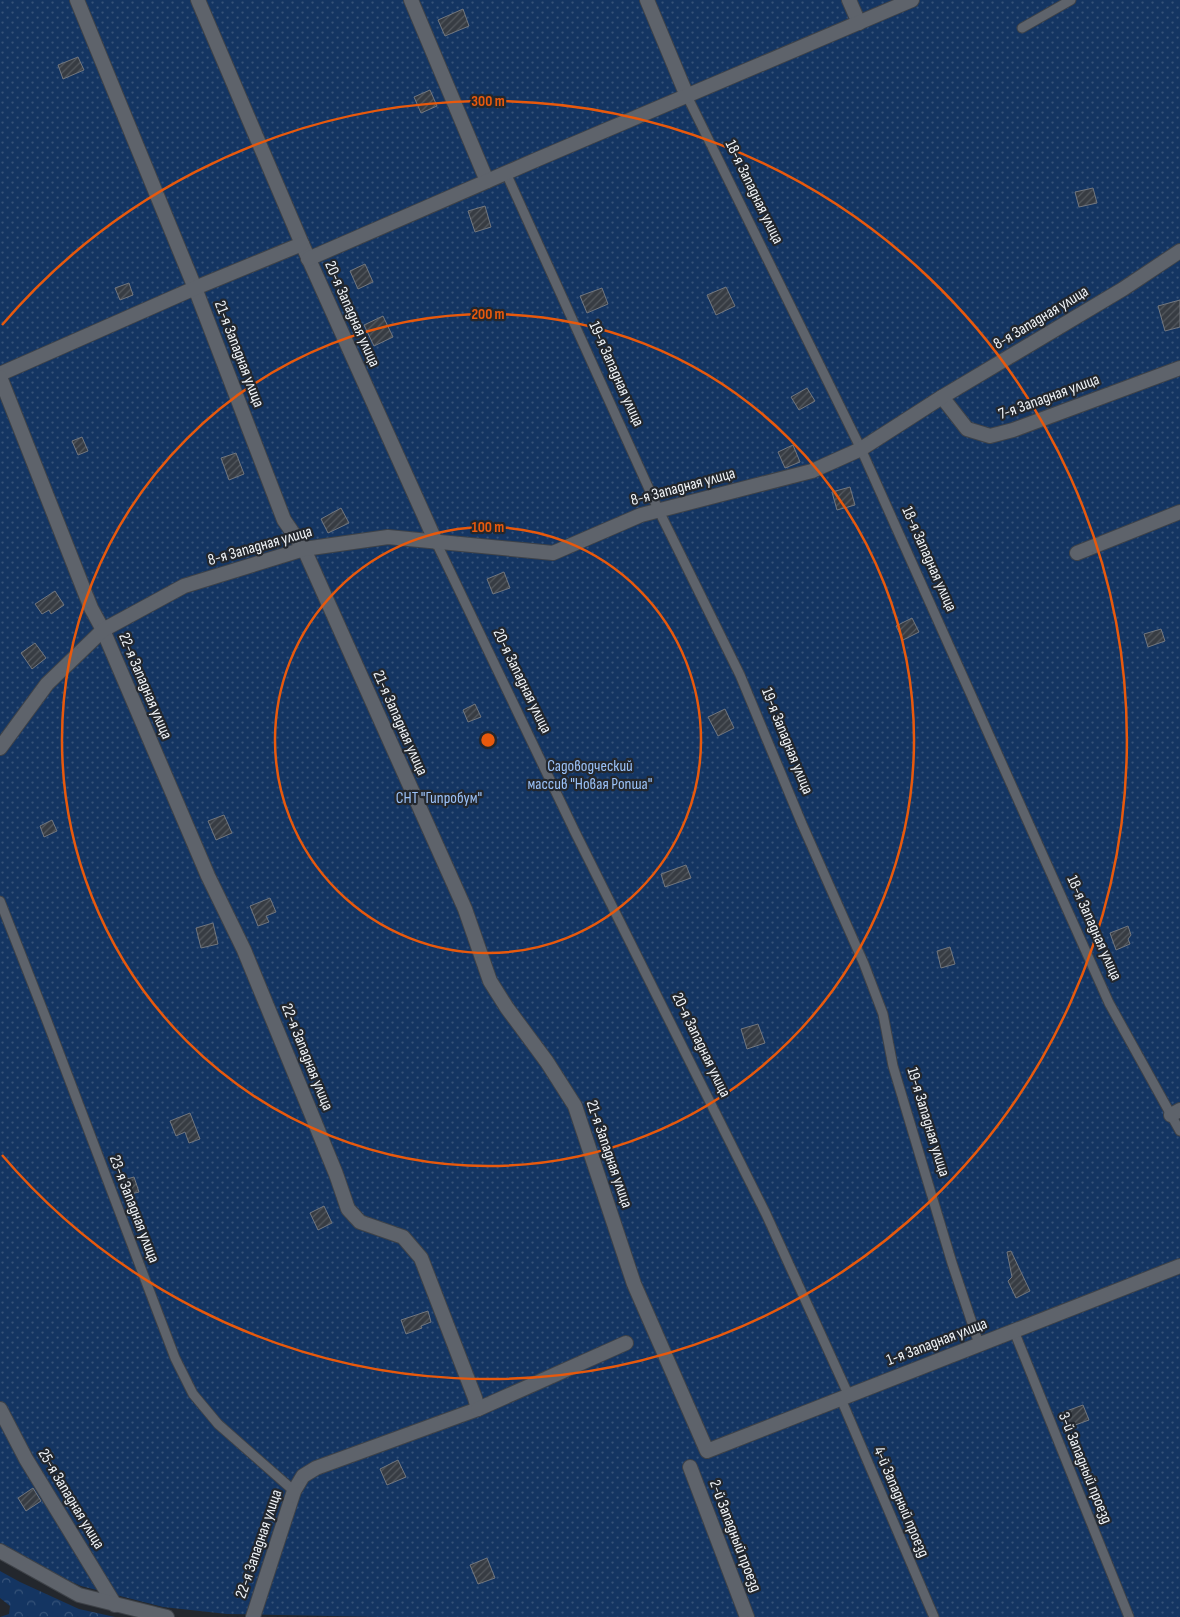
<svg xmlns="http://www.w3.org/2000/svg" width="1180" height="1617" font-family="'Sofia Sans Condensed',sans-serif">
  <defs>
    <pattern id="forest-crowns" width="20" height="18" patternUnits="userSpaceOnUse" patternTransform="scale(1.25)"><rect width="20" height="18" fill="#143562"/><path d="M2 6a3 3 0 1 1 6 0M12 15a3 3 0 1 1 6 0" fill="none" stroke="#365379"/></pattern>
    <pattern id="garden-dots" width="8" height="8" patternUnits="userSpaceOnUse" patternTransform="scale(1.25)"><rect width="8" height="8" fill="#143562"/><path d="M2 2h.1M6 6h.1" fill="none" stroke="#365379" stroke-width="1.8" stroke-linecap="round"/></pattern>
    <pattern id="building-hatch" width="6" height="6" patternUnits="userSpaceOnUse" patternTransform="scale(1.25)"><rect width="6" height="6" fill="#373c43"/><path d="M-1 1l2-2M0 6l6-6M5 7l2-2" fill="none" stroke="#54595f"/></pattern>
  </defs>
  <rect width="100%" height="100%" fill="#23272d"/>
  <path fill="url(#forest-crowns)" d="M0,1571L20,1582L79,1609L115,1617H0L9,1614L10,1606L0,1598Z"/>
  <path fill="url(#garden-dots)" d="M0,0H1180V1617H380L227,1614L163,1607L81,1586L0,1550Z"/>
  <g fill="url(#building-hatch)" stroke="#72777f">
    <path d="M463,9L469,26L445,36L438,20Z"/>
    <path d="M78,57L84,70L63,79L58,65Z"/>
    <path d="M430,90L437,106L421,113L414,97Z"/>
    <path d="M1093,188L1097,203L1079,207L1075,192Z"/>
    <path d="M485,206L491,227L475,232L468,211Z"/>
    <path d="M365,264L373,282L358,289L350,271Z"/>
    <path d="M129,283L133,295L120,300L115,288Z"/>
    <path d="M726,287L735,306L716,315L707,295Z"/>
    <path d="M602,288L608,304L587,313L580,296Z"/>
    <path d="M1180,300V327L1165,331L1158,306Z"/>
    <path d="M383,316L393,337L374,346L364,325Z"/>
    <path d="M807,388L815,401L799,410L791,397Z"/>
    <path d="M82,437L88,451L78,455L72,441Z"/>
    <path d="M793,445L800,462L785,468L778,452Z"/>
    <path d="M236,453L244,474L229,480L221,458Z"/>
    <path d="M850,487L855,505L837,510L832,492Z"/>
    <path d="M341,508L349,523L328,533L321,519Z"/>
    <path d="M504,572L510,588L493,594L487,579Z"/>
    <path d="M55,591L64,605L51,614L49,610L42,614L35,604Z"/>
    <path d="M912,618L919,632L903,640L896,626Z"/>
    <path d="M1161,629L1165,641L1148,647L1144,634Z"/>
    <path d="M35,643L46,658L32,669L21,653Z"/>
    <path d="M475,704L481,717L468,722L463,710Z"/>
    <path d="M725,709L734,728L718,736L708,717Z"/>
    <path d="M224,815L232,833L216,840L208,821Z"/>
    <path d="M52,820L57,831L44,837L40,826Z"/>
    <path d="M686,865L691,878L665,887L661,874Z"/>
    <path d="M270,898L276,912L266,916L269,922L258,926L250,906Z"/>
    <path d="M213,923L218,944L201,948L196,928Z"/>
    <path d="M1128,926L1131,935L1128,939L1130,944L1116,950L1110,933Z"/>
    <path d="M950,947L955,964L941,968L937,951Z"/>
    <path d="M758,1024L765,1043L747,1049L741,1029Z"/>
    <path d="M190,1113L200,1139L189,1143L185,1132L176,1136L170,1121Z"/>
    <path d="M134,1177L139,1192L127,1195L123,1180Z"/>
    <path d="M324,1206L332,1223L318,1230L310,1213Z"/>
    <path d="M1011,1251L1030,1291L1016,1298L1008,1281L1012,1277L1007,1252Z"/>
    <path d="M428,1311L431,1322L421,1326L422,1328L406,1334L401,1320Z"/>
    <path d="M1083,1405L1089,1420L1067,1428L1061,1413Z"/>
    <path d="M398,1460L406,1477L387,1485L380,1469Z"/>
    <path d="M33,1488L41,1501L26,1511L18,1498Z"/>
    <path d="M487,1558L495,1578L478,1584L470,1565Z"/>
  </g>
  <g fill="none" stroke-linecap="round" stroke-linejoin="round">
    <g stroke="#3e4248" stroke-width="11">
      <g id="service">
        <path d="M1022,28L1071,0"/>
        <path d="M687,96L861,449L1109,1003L1180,1131"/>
        <path d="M506,173L659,511L740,675L802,824L864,964L883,1014L893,1066L952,1263L979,1344"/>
        <path d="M436,542L575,832L766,1214L849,1396"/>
        <path d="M0,901L47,1021L175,1358L193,1394L218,1424L294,1491"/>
        <path d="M1014,1331L1129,1617"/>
        <path d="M841,1399L934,1617"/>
      </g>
    </g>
    <g stroke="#3e4248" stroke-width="16">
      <g id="minor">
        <path d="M77,0L195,288L284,520L304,549L465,909L490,981L507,1008L547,1062L575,1106L634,1284L707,1451L1180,1266"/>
        <path d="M198,0L302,244L436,542"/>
        <path d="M411,0L487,181"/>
        <path d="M647,0L687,96"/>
        <path d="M849,0L859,23"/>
        <path d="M308,259L538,159L912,0"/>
        <path d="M0,374L195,288L302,244"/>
        <path d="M0,377L91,608L103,630L208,876L244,950L336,1174L348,1209L360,1222L403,1237L421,1258L475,1398L478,1409L316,1468L303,1476L294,1491L253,1617"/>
        <path d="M942,397L967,429L990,436L1013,430L1180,368"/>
        <path d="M1077,553L1180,512"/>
        <path d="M0,748L47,684L103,630L184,586L304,549L388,537L553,553L641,515L812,471L861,449L942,397L1123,289L1180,251"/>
        <path d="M1171,1115L1180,1110"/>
        <path d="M0,1409L26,1459L115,1605"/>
        <path d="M478,1409L626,1343"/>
        <path d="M690,1467L747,1617"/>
        <path d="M0,1551L79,1595L167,1617"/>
      </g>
    </g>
    <use href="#service" stroke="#5e636b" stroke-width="9"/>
    <use href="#minor" stroke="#5e636b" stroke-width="14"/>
  </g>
  <g fill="none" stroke="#e8590c" stroke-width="2.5">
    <circle cx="488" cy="740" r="213"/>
    <circle cx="488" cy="740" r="426"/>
    <path d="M2 325A639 639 0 1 1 2 1155"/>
  </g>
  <g text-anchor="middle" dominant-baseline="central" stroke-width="4.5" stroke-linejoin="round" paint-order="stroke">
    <g font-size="16" fill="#f0f4f8" stroke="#23272d">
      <text transform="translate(754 192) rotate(64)">18-я Западная улица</text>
      <text transform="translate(352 314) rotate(66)">20-я Западная улица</text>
      <text transform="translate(1041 318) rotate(-31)">8-я Западная улица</text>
      <text transform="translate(239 354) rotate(69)">21-я Западная улица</text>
      <text transform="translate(616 374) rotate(66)">19-я Западная улица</text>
      <text transform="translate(1049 397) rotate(-20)">7-я Западная улица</text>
      <text transform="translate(683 487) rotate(-15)">8-я Западная улица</text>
      <text transform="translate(260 546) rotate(-16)">8-я Западная улица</text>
      <text transform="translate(929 559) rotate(66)">18-я Западная улица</text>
      <text transform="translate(522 681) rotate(64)">20-я Западная улица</text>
      <text transform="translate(145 686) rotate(67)">22-я Западная улица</text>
      <text transform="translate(400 723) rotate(66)">21-я Западная улица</text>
      <text transform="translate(787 741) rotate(68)">19-я Западная улица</text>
      <text transform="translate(1094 928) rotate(66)">18-я Западная улица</text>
      <text transform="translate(701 1045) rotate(64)">20-я Западная улица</text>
      <text transform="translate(307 1057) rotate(68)">22-я Западная улица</text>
      <text transform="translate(928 1122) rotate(73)">19-я Западная улица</text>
      <text transform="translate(609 1154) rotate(71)">21-я Западная улица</text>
      <text transform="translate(134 1209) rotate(69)">23-я Западная улица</text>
      <text transform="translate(937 1342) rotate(-21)">1-я Западная улица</text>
      <text transform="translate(1085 1468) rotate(68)">3-й Западный проезд</text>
      <text transform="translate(71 1499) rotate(59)">25-я Западная улица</text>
      <text transform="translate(901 1502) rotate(67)">4-й Западный проезд</text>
      <text transform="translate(735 1536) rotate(69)">2-й Западный проезд</text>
      <text transform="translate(259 1544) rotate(-71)">22-я Западная улица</text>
    </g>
    <g font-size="16" fill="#9bc2f8" stroke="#23272d">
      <text x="590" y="766">Садоводческий<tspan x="590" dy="18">массив "Новая Ропша"</tspan></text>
      <text x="439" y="798">СНТ "Гипробум"</text>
    </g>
  </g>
  <circle cx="488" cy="740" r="8" fill="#e8590c" stroke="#23272d" stroke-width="2.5"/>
  <g font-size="15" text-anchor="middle" font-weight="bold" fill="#e8590c" stroke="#23272d" stroke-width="4.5" stroke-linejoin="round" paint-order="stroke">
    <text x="488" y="106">300 m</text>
    <text x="488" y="319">200 m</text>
    <text x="488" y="532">100 m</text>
  </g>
</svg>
